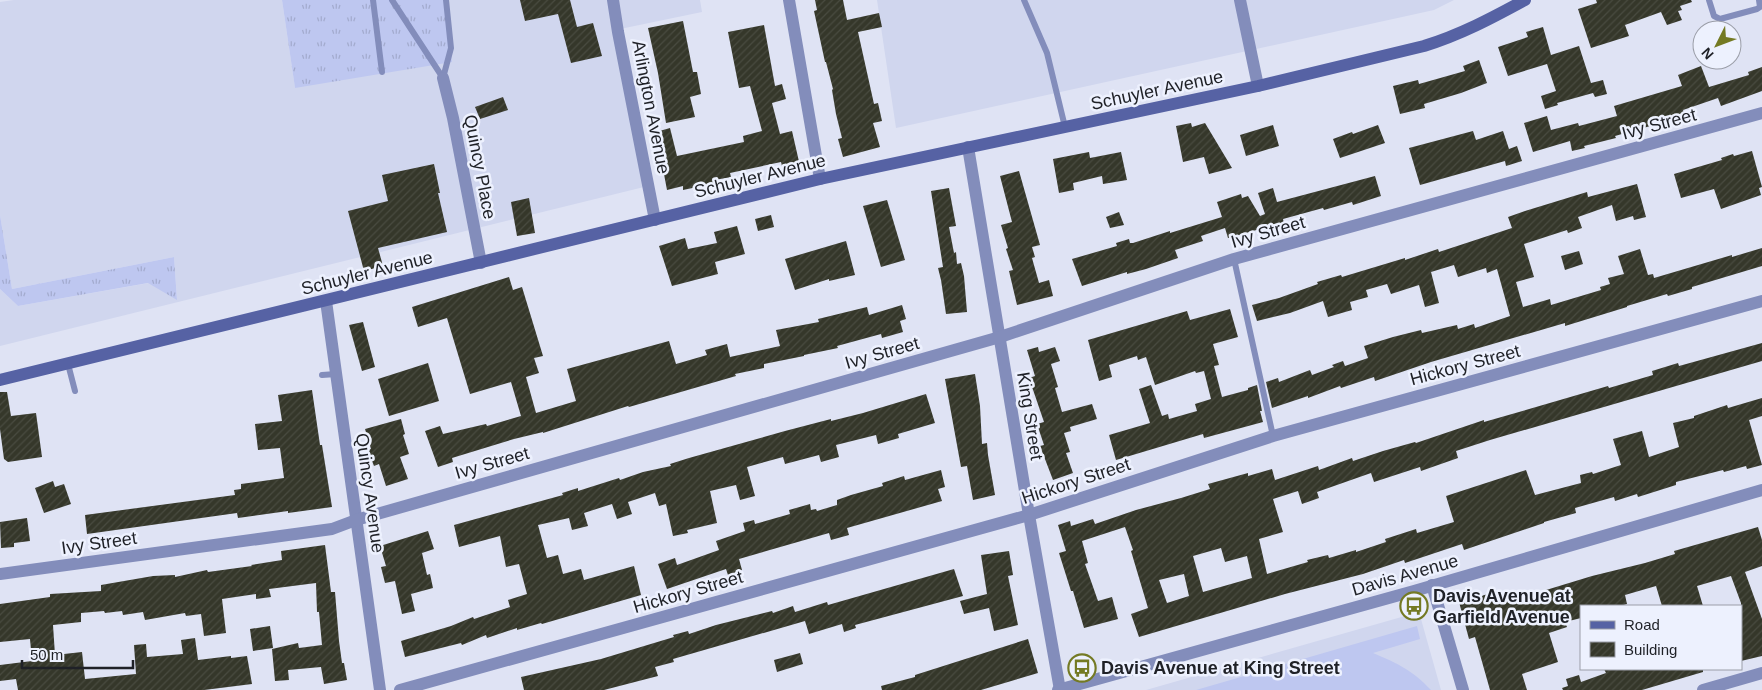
<svg xmlns="http://www.w3.org/2000/svg" width="1762" height="690" font-family="Arial,sans-serif">
  <defs>
    <pattern id="grass-tufts" width="24" height="20" patternUnits="userSpaceOnUse" patternTransform="scale(1.25)"><rect width="24" height="20" fill="#bec7f0"/><path d="M3 7l-1-3M5 7V3M7 7l1-3M15 17l-1-3M17 17v-4M19 17l1-3" fill="none" stroke="#a3abce"/></pattern>
    <pattern id="building-hatch" width="6" height="6" patternUnits="userSpaceOnUse" patternTransform="scale(1.25)"><rect width="6" height="6" fill="#35372a"/><path d="M-1 1l2-2M0 6l6-6M5 7l2-2" fill="none" stroke="#494b40"/></pattern>
  </defs>
  <rect width="100%" height="100%" fill="#dfe3f4"/>
  <g fill="#d0d6ee">
    <path d="M14,0H282L295,88L444,0H700L702,12L620,29L648,186L0,346V289L18,306L149,283L177,299L174,257L12,289L0,215V2Z"/>
    <path d="M877,0H1454L1434,10L896,128Z"/>
    <path d="M1419,612L1441,690H1146Z"/>
  </g>
  <g fill="url(#grass-tufts)">
    <path d="M282,0H444L452,62L295,88Z"/>
    <path d="M0,215L12,289L174,257L177,300L148,283L18,306L0,289Z"/>
  </g>
  <path fill="#bec7f0" d="M1417,626L1420,639L1373,653C1399,664 1412,670 1431,690H1196Z"/>
  <g fill="url(#building-hatch)" fill-rule="evenodd">
    <path d="M520,0H570L577,27L593,23L602,56L571,63L558,14L525,21Z"/>
    <path d="M815,0H843L847,20L879,13L882,27L858,32L874,104L878,103L882,121L873,123L880,147L843,157L838,139L842,138L836,114L832,90L833,89L826,62H825L814,11L817,10Z"/>
    <path d="M1596,0H1691L1692,2L1680,6L1682,10L1678,11L1682,20L1667,25L1661,12L1625,25L1629,36L1591,48L1578,9L1597,3Z"/>
    <path d="M683,21L693,72H697L701,94L690,97L695,117L666,123L658,73L648,28Z"/>
    <path d="M764,25L775,86L782,84L786,99L772,103L780,134L792,131L800,166L783,170L781,162L730,173L731,177L715,180L716,183L683,190V186L667,190L656,132L670,128L677,156L744,142L743,136L762,131L750,86L739,88L728,32Z"/>
    <path d="M1543,27L1551,55L1579,46L1591,83L1603,80L1607,94L1595,97L1593,93L1557,103L1558,105L1545,109L1541,96L1556,91L1547,64L1508,76L1498,47L1528,37L1526,32Z"/>
    <path d="M1479,60L1487,83L1461,93L1424,104L1425,108L1400,114L1393,86L1418,80L1419,84L1465,71L1463,66Z"/>
    <path d="M1701,66L1709,87L1749,75L1748,72L1762,67V91L1721,106L1718,98L1683,110L1684,113L1667,117L1668,121L1615,136L1616,138L1584,146L1585,148L1572,151L1570,141L1533,152L1524,123L1547,116L1551,130L1578,123L1579,126L1617,116L1614,106L1682,86L1678,75Z"/>
    <path d="M503,97L508,110L480,119L475,107Z"/>
    <path d="M1191,123L1192,127L1205,123L1232,168L1209,174L1204,157L1183,162L1176,126Z"/>
    <path d="M1273,125L1279,146L1246,156L1240,135Z"/>
    <path d="M1378,125L1385,143L1340,158L1333,139L1352,132L1353,134Z"/>
    <path d="M1473,131L1476,140L1503,131L1509,149L1517,146L1522,161L1506,166L1505,161L1420,185L1409,148Z"/>
    <path d="M1752,151L1762,187L1759,188L1761,195L1721,209L1714,189L1681,198L1674,174L1722,160L1721,158L1733,154L1734,156Z"/>
    <path d="M1089,152L1090,158L1121,152L1127,180L1103,184L1102,176L1073,183L1074,190L1059,193L1053,159Z"/>
    <path d="M434,164L440,193H438L447,232L378,248L383,266L364,271L348,211L388,201L382,175Z"/>
    <path d="M1019,171L1040,245L1032,247L1035,257L1032,258L1039,283L1049,280L1053,296L1017,305L1009,271L1013,270L1006,249L1008,248L1001,225L1012,222L1000,176Z"/>
    <path d="M1375,176L1381,196L1353,205L1352,202L1324,210L1323,208L1283,219L1284,224L1260,231V229L1228,238L1225,228L1201,236L1203,241L1175,250L1178,258L1146,269L1127,274V272L1082,286L1072,259L1117,246L1116,243L1129,239L1130,243H1133L1170,231V233L1222,217L1217,202L1241,194L1242,198L1248,196L1260,216L1265,214L1258,193L1273,188L1277,202Z"/>
    <path d="M1637,184L1646,217L1634,220L1633,216L1616,221L1612,205L1578,217L1582,228L1568,233L1567,230L1524,244L1534,277L1516,282L1523,307L1550,299L1551,305L1601,290L1600,287L1610,284L1608,278L1624,274L1618,256L1640,249L1648,275L1653,274L1654,278L1732,255V257L1762,248V266L1692,287V289L1668,296L1667,294L1627,306V307L1565,326V323L1431,362L1375,381L1374,377L1341,388L1340,386L1308,398V396L1272,408L1266,382L1278,378L1279,382L1310,370L1312,375L1334,367L1332,365L1343,361L1345,366L1368,358L1364,346L1393,337L1421,330L1422,333L1457,325L1458,329L1474,324L1475,328L1510,316L1497,269L1487,273L1486,268L1458,277L1454,265L1431,272L1439,303L1425,307L1419,285L1391,294L1387,284L1366,290L1368,297L1350,302L1352,310L1328,317L1323,301L1290,313L1257,321L1252,305L1279,298L1318,284L1317,282L1341,275L1342,277L1405,258V260L1438,249L1439,252L1512,228L1508,217L1525,211L1587,192L1588,197Z"/>
    <path d="M949,188L956,226L949,227L954,253L956,252L957,264L961,263L964,276L967,312L946,314L941,280L938,268L943,267L931,191Z"/>
    <path d="M529,198L535,233L517,236L511,202Z"/>
    <path d="M887,200L905,260L881,267L863,206Z"/>
    <path d="M1119,212L1124,225L1110,228L1106,217Z"/>
    <path d="M771,215L774,227L758,231L755,219Z"/>
    <path d="M737,226L745,254L715,262L718,274L672,286L659,246L685,238L688,249L717,243L714,232Z"/>
    <path d="M846,241L855,275L829,281V279L795,290L785,259Z"/>
    <path d="M1579,251L1583,264L1565,270L1561,256Z"/>
    <path d="M509,277L513,290L522,287L543,356L534,358L539,373L526,377L536,413L576,401L567,369L669,341L676,364L707,355L705,350L727,344L730,357L780,346L776,330L819,322L818,319L867,307L869,315L902,305L906,319L900,321L903,332L882,338L881,334L837,346L838,348L804,355V356L764,364V368L735,374L736,376L629,407L628,406L543,433V432L514,439L452,458L453,462L438,467L425,431L440,426L443,434L486,424L487,426L521,416L511,382L470,394L447,318L418,327L412,307Z"/>
    <path d="M1230,309L1238,337L1213,344L1219,365L1214,366L1222,397L1248,390V388L1257,385L1262,411H1260L1263,422L1204,438L1203,434L1116,460L1109,435L1150,423L1139,389L1151,385L1162,416L1168,414L1169,419L1197,411L1195,404L1211,399L1204,371L1196,373L1195,371L1155,385L1146,357L1138,360L1137,356L1109,365L1112,377L1099,381L1088,340L1187,311L1190,320Z"/>
    <path d="M363,322L375,367L362,371L349,325Z"/>
    <path d="M1762,343V361L1490,440L1456,451L1458,458L1421,471L1420,467L1374,482L1371,473L1317,492L1319,498L1302,504L1298,491L1273,499L1283,532L1259,539L1267,574L1308,562L1307,560L1328,555L1329,558L1356,550V552L1386,542L1385,539L1416,529L1417,533L1454,522L1446,496L1526,470L1535,495L1581,483L1580,475L1592,472L1593,474L1621,465L1613,439L1642,431L1649,457L1679,447L1673,423L1694,418V416L1727,405L1728,408L1762,398V416L1749,420L1762,465L1747,469L1746,466L1724,472L1723,470L1676,482V485L1638,497L1637,494L1615,501L1614,497L1575,508L1576,513L1544,522V523L1464,550L1462,544L1405,563L1404,560L1363,574L1285,594L1139,637L1131,614L1148,608L1131,551L1133,550L1125,527L1082,541L1088,563L1085,564L1098,601L1112,597L1118,619L1084,628L1073,591H1071L1059,553L1066,551L1058,525L1070,521L1071,526L1093,519L1095,524L1136,510L1181,498L1210,489L1208,484L1248,473V476L1272,469L1275,480L1318,466L1319,470L1352,458L1353,461L1383,451L1415,442L1416,443L1484,420V422L1512,414L1608,386L1609,388L1653,375L1652,371L1678,363L1679,366ZM1221,548L1225,562L1247,556L1252,578L1203,592L1193,556ZM1184,574L1189,596L1167,603L1159,580Z"/>
    <path d="M1038,347L1039,352L1055,347L1060,361L1051,364L1058,387L1055,388L1062,412L1092,404L1097,419L1070,427L1071,431L1064,433L1070,452L1066,453L1073,473L1053,480L1040,446L1044,445L1037,424L1044,422L1029,378L1035,376L1027,350Z"/>
    <path d="M428,363L439,401L389,416L378,379Z"/>
    <path d="M975,374L980,406L982,444L987,443L988,455L995,495L973,500L967,466L961,467L945,379Z"/>
    <path d="M312,390L320,445H322L332,507L288,513V511L238,518L237,513L87,534L85,515L235,495L234,490L241,489V484L284,478L280,448L258,450L255,424L282,421L278,395Z"/>
    <path d="M0,392H7L11,416L36,413L42,457L8,462L4,459L0,429Z"/>
    <path d="M926,394L935,423L898,434L899,438L878,444L876,435L836,445L839,457L821,462L819,455L785,464L783,457L747,467L755,496L740,500L736,485L710,491L717,523L687,530L688,533L673,536L666,504L659,506L655,493L628,502L632,514L617,519L612,504L584,513L588,526L572,530L569,518L538,525L547,558L558,555L563,574L581,569L584,580L634,566L641,595L542,624L541,623L517,630V628L487,638L486,635L462,645L461,643L405,657L401,641L451,626L473,617L474,619L510,607L508,600L527,594L519,564L506,567L500,536L459,547L454,525L563,495L562,493L578,488V491L619,478L620,480L643,472L671,466L670,464L689,458L785,431L831,419V421L863,413Z"/>
    <path d="M401,419L405,434L403,435L409,454L400,457L408,479L386,486L379,464L374,466L368,450L371,449L365,429Z"/>
    <path d="M941,470L945,487L938,489L942,501L847,528L849,535L831,540L829,533L739,559L742,570L728,575L726,569L667,589L658,564L675,558L677,565L719,550L716,541L745,531L743,523L754,520L755,524L790,514L789,510L810,504L811,510L816,509L817,511L837,505V500L851,495L883,486L882,483L904,476L905,480Z"/>
    <path d="M53,481L55,487L64,484L71,504L44,513L35,488Z"/>
    <path d="M27,518L30,541L14,543V547L1,548L0,522Z"/>
    <path d="M1758,527L1762,540V566L1745,572L1762,619V656L1741,661V603L1731,576L1697,586L1703,606H1662L1656,586L1625,595L1627,604L1620,606H1581V618L1565,622L1567,627L1549,633L1558,662L1522,674L1527,690H1490L1475,637L1469,639L1459,602L1499,591L1502,601L1516,597L1517,599L1592,576L1645,563L1675,554L1674,551Z"/>
    <path d="M428,531L434,549L422,553L427,575L430,574L433,588L411,594L415,611L402,614L395,581L385,583L381,567L386,566L380,546Z"/>
    <path d="M325,545L331,592H335L339,641L342,663H344L347,680L324,684L321,667L288,670L289,680L275,681L272,649L298,643L299,648L322,645L319,612H317L316,583L269,589L271,597L256,599V594L222,599L226,633L204,636L201,614L186,616L185,613L145,620L143,612L123,615L122,611L105,613L104,611L81,613V622L53,625L55,655L82,652L85,679L136,674L134,645L146,644L147,657L183,654L181,640L195,638L198,660L231,656V658L247,656L252,684L204,690H18L16,679L0,681V665L32,661L30,639L0,642V604L50,597V594L101,591V585L153,576L175,575V577L207,570L208,572L252,566L251,565L282,560L281,551Z"/>
    <path d="M1009,551L1013,575L1008,576L1018,625L994,631L989,608L964,614L960,601L987,594L981,555Z"/>
    <path d="M954,569L963,596L855,625L856,628L844,632L842,624L809,634L805,621L673,659L674,662L655,667L658,676L604,690H524L521,677L601,659L674,637L673,635L688,631L689,634L716,625L772,611L773,613L793,606L795,612L827,602L828,605Z"/>
    <path d="M270,626L273,648L253,651L250,629Z"/>
    <path d="M1028,639L1038,673L981,690H882L881,686L915,677V675Z"/>
    <path d="M800,653L803,664L777,672L774,660Z"/>
    <path d="M1604,669H1703V672L1642,690H1563L1562,688L1568,686L1566,679L1579,675L1581,682L1606,673Z"/>
  </g>
  <g fill="none" stroke-linecap="round" stroke-linejoin="round">
    <g stroke="#838dbb" stroke-width="6">
      <path d="M373,0L382,72"/>
      <path d="M392,0L443,78"/>
      <path d="M1024,0L1047,53L1065,127"/>
      <path d="M1709,0L1714,16L1720,19L1757,9L1760,7L1759,0"/>
      <path d="M443,78L451,48L446,0"/>
      <path d="M1234,259L1273,436"/>
      <path d="M68,364L75,391"/>
      <path d="M322,375L336,374"/>
    </g>
    <g stroke="#838dbb" stroke-width="12">
      <path d="M613,0L618,32L655,220"/>
      <path d="M789,0L820,179"/>
      <path d="M1240,0L1258,86"/>
      <path d="M443,78L453,118L481,263"/>
      <path d="M968,147L1029,515L1060,690"/>
      <path d="M326,301L380,690"/>
      <path d="M0,574L332,529L356,520L1000,337L1234,259L1762,113"/>
      <path d="M1432,585L1463,690"/>
      <path d="M400,690L1029,515L1273,436L1762,301"/>
      <path d="M1703,690L1762,673"/>
    </g>
    <path stroke="#838dbb" stroke-width="12" d="M1058,690L1414,591L1762,490"/>
    <path stroke="#5662a4" stroke-width="12" d="M0,380L820,179L1258,86L1424,46C1460,35 1492,18 1525,0"/>
  </g>
  <defs>
    <g id="bus-ring" transform="scale(1.4375)"><circle r="9.5" fill="#edf1fe" stroke="#747a24" stroke-width="1.5"/><path d="M-5-6H5V4H4V6H2V4H-2V6H-4V4H-5ZM-3.5-4V0h7V-4ZM-3.5 1.2v1.5H-2V1.2ZM2 1.2v1.5H3.5V1.2Z" fill="#747a24"/></g>
  </defs>
  <g fill-rule="evenodd">
    <use href="#bus-ring" x="1414" y="606"/>
    <use href="#bus-ring" x="1082" y="668"/>
  </g>
  <g text-anchor="middle" dominant-baseline="central" stroke-width="5" stroke-linejoin="round" paint-order="stroke">
    <g font-size="18" fill="#1f2127" stroke="#edf1fe">
      <text transform="translate(1157 90) rotate(-12)">Schuyler Avenue</text>
      <text transform="translate(651 107) rotate(79)">Arlington Avenue</text>
      <text transform="translate(1659 124) rotate(-15)">Ivy Street</text>
      <text transform="translate(480 167) rotate(79)">Quincy Place</text>
      <text transform="translate(760 176) rotate(-14)">Schuyler Avenue</text>
      <text transform="translate(1268 232) rotate(-16)">Ivy Street</text>
      <text transform="translate(367 273) rotate(-14)">Schuyler Avenue</text>
      <text transform="translate(882 353) rotate(-16)">Ivy Street</text>
      <text transform="translate(1465 365) rotate(-15)">Hickory Street</text>
      <text transform="translate(1030 416) rotate(81)">King Street</text>
      <text transform="translate(492 463) rotate(-16)">Ivy Street</text>
      <text transform="translate(1076 481) rotate(-18)">Hickory Street</text>
      <text transform="translate(370 493) rotate(82)">Quincy Avenue</text>
      <text transform="translate(99 543) rotate(-8)">Ivy Street</text>
      <text transform="translate(1405 575) rotate(-16)">Davis Avenue</text>
      <text transform="translate(688 592) rotate(-16)">Hickory Street</text>
    </g>
    <g font-size="18" font-weight="bold" fill="#1f2127" stroke="#edf1fe" text-anchor="start">
      <text x="1433" y="596">Davis Avenue at<tspan x="1433" dy="21">Garfield Avenue</tspan></text>
      <text x="1101" y="668">Davis Avenue at King Street</text>
    </g>
  </g>
  <rect x="1580" y="605" width="162" height="65" fill="#edf1fe" stroke="#9b9ea8"/>
  <rect x="1590" y="621" width="25" height="8" fill="#5662a4" stroke="#9b9ea8"/>
  <text x="1624" y="630" font-size="15" fill="#1f2127">Road</text>
  <rect x="1590" y="642" width="25" height="15" fill="url(#building-hatch)" stroke="#9b9ea8"/>
  <text x="1624" y="655" font-size="15" fill="#1f2127">Building</text>
  <g transform="translate(1717 45) rotate(228)"><circle r="24" fill="#edf1fe" stroke="#9b9ea8"/>
  <path d="M0-4L9 19L0 12L-9 19Z" fill="#747a24"/>
  <text y="-8" font-size="14" font-weight="bold" text-anchor="middle" fill="#1f2127">N</text>
  </g>
  <path d="M22 660v8h111v-8" fill="none" stroke="#1f2127" stroke-width="2.5"/>
  <text x="30" y="660" font-size="15" fill="#1f2127" stroke="#edf1fe" stroke-width="4" paint-order="stroke">50 m</text>
</svg>
